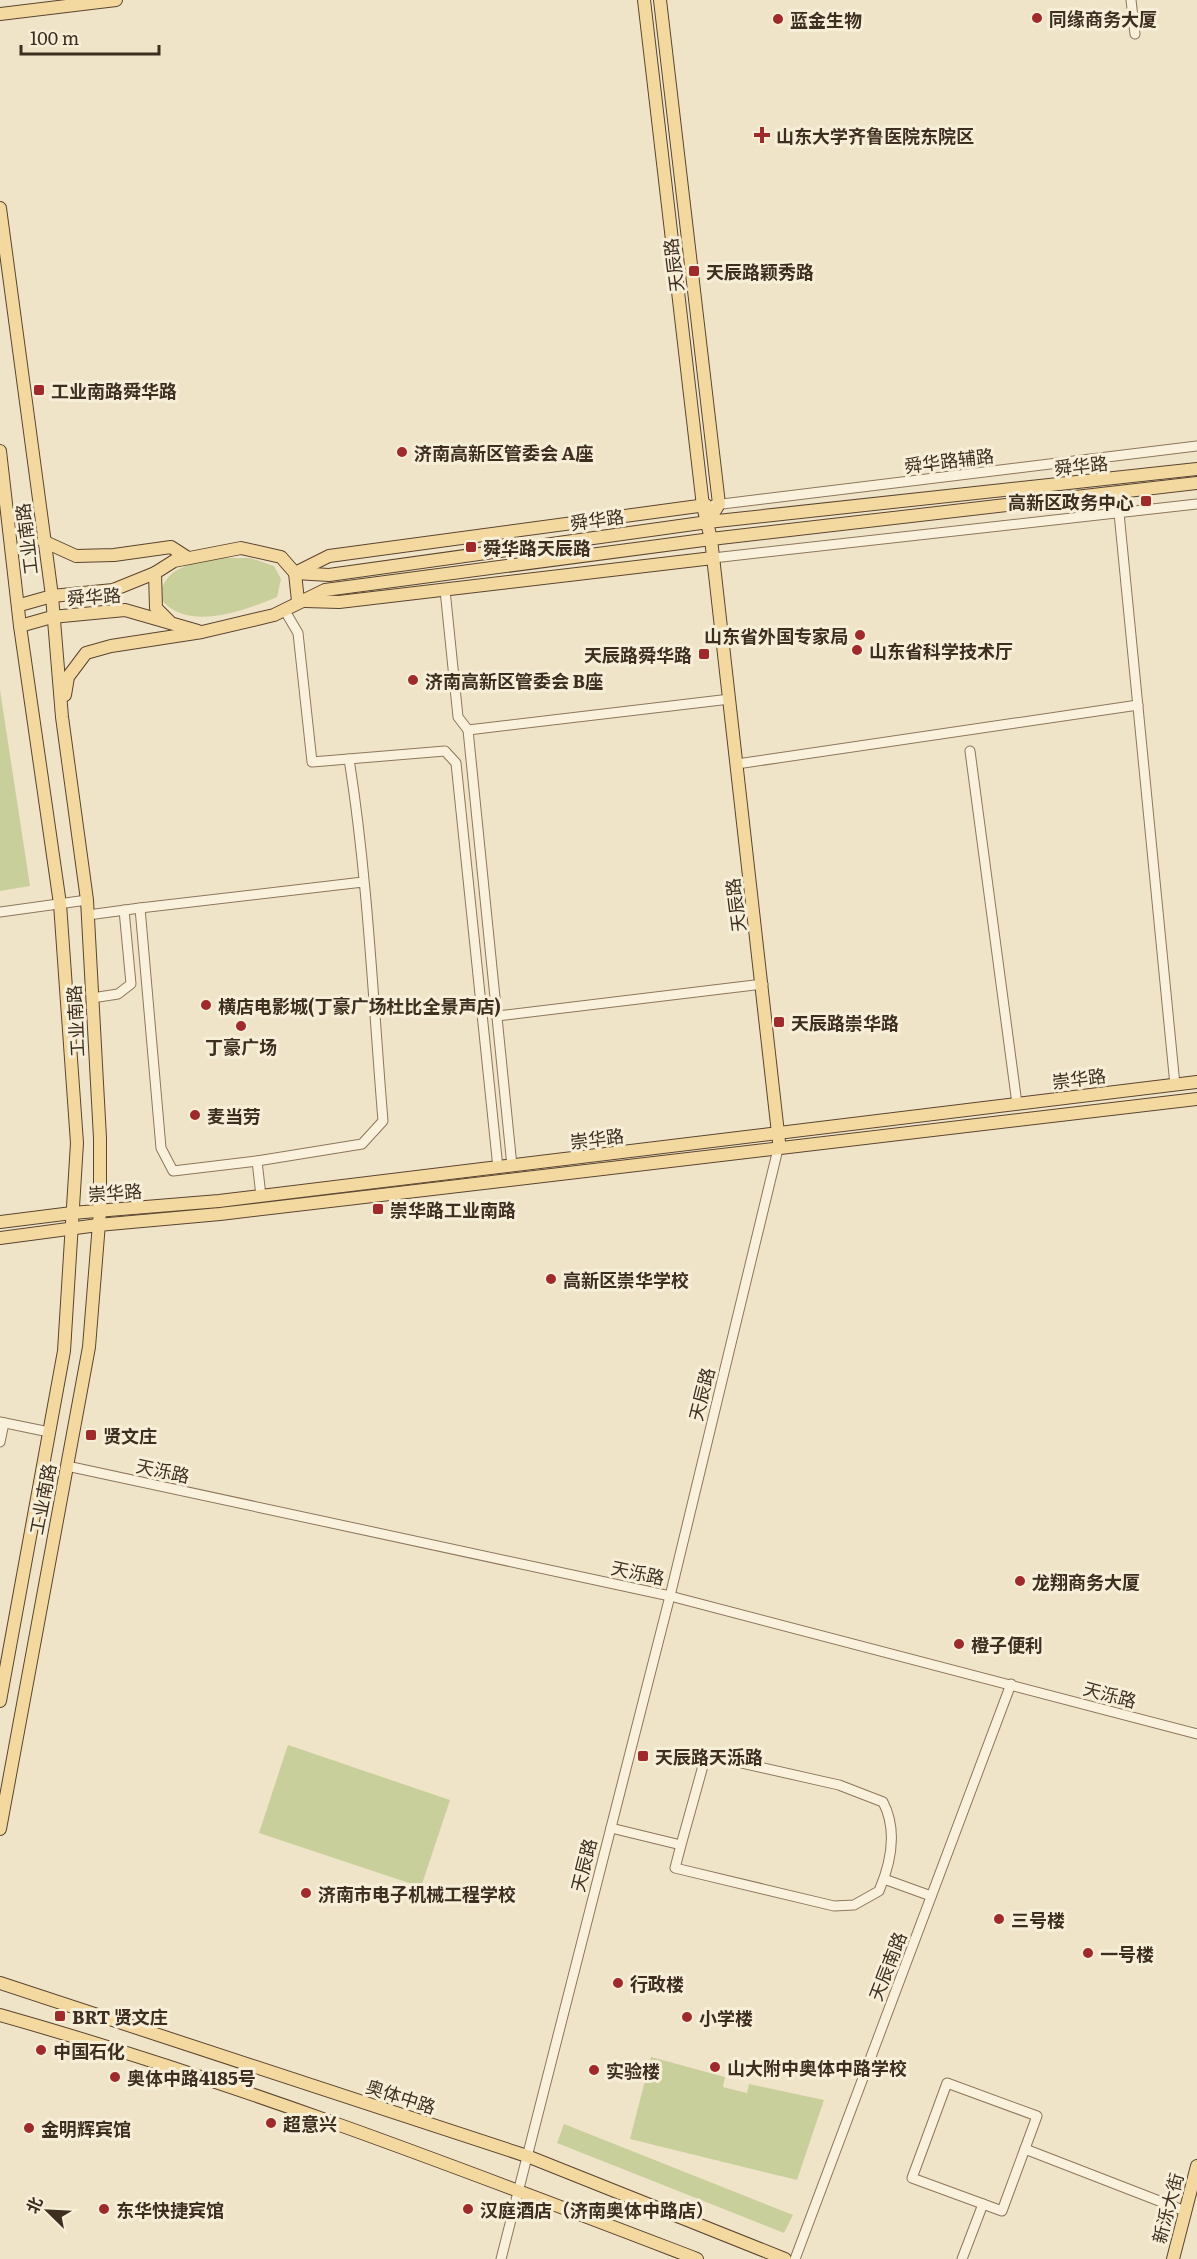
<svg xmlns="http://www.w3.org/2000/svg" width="1197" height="2259" font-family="Literata,'Noto Sans SC',serif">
  <rect width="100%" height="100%" fill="#f0e4c8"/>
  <g fill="#c9cf9b">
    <path d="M220,558H250L274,566L281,579L277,597C244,611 186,633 160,598C163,566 194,563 220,558Z"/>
    <path d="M0,690L30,886L0,891Z"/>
    <path d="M288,1745L450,1800L421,1887L259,1833Z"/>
    <path d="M651,2057L725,2077L723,2087L747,2093L749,2084L824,2100L797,2180L630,2139Z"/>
    <path d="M564,2124L793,2215L784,2233L557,2143Z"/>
  </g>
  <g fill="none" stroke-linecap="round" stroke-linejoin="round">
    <g stroke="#8d765c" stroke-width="11">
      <g id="minor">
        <path d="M1131,0L1135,34"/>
        <path d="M714,505L1197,446"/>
        <path d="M1119,513L1175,1085"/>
        <path d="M713,558L1197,504"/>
        <path d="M445,590L458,717L468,730"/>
        <path d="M285,611L298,633L312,762L445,751L456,763L498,1168"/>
        <path d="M970,751L1017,1104"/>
        <path d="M349,759C368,879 373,1001 383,1121L362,1144L257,1161L173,1171L161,1148L140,908L363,882"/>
        <path d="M737,764L1138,705"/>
        <path d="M0,912L87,900"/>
        <path d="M88,915L140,908"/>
        <path d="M92,998L118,994L131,984L124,910"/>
        <path d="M497,1016L763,984"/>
        <path d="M257,1161L261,1196"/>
        <path d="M512,1166L468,730L730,699"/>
        <path d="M0,1422L49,1432"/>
        <path d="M0,1442L4,1423"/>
        <path d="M67,1466L670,1596L1197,1734"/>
        <path d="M611,1828L681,1845L675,1868L834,1906L854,1905L879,1891C891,1863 898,1831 883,1802L839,1785L706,1755L681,1845"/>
        <path d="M884,1879L931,1896"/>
        <path d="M947,2083L1037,2116L1002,2211L912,2178Z"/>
        <path d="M1025,2149L1185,2211"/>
        <path d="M501,2259L670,1596L778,1149"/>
        <path d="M795,2259L1011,1684"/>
        <path d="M962,2259L983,2204"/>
      </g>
    </g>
    <g stroke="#5b4430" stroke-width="14">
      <g id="major">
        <path d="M644,0L703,506L711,539L779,1142"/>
        <path d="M660,0L719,504L708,522"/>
        <path d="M0,14L116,0"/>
        <path d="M0,208L52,596L62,717L87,900L100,1138V1211L89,1347L0,1829"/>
        <path d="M0,451L20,626L60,904L77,1143L64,1351L0,1701"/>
        <path d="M43,541L76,556L114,555L171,547L188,558"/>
        <path d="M297,572L329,556L706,505"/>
        <path d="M155,573L156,608L169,621"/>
        <path d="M295,573L298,601"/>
        <path d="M305,601L339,602L713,558"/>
        <path d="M20,605L52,596L113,590L155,573L174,561L241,548L281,557L295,573L329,575L708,522L1197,469"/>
        <path d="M20,626L52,617L125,610L198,631"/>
        <path d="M65,695L68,677L86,653L111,646L202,632L274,615L325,590L711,539L1197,483"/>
        <path d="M0,1222L72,1213L219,1201L1197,1082"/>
        <path d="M0,1238L98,1225L220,1214L1197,1099"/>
        <path d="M0,1983L527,2156L785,2259"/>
        <path d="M0,2015C237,2082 467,2171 697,2259"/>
        <path d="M1173,2259L1197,2166"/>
      </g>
    </g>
    <use href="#minor" stroke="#faf1dc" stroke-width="9"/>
    <use href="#major" stroke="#f3d9a0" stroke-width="12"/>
  </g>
  <g fill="#9e2a2b" stroke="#f7eed8" stroke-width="2">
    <circle cx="1037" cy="18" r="6"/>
    <circle cx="778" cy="19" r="6"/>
    <path d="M759 126h6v6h6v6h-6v6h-6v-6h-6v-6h6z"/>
    <rect x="688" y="265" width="12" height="12" rx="3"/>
    <rect x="33" y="384" width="12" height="12" rx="3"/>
    <circle cx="402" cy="452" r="6"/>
    <rect x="1140" y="495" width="12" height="12" rx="3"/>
    <rect x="465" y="541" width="12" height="12" rx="3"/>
    <circle cx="860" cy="635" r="6"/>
    <circle cx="857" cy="650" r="6"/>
    <rect x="698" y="648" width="12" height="12" rx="3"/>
    <circle cx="413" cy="680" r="6"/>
    <circle cx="206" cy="1005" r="6"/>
    <rect x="773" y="1016" width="12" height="12" rx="3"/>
    <circle cx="241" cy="1026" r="6"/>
    <circle cx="195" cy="1115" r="6"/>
    <rect x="372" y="1203" width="12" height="12" rx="3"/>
    <circle cx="551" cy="1279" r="6"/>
    <rect x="85" y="1429" width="12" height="12" rx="3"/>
    <circle cx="1020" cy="1581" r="6"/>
    <circle cx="959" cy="1644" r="6"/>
    <rect x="637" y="1750" width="12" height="12" rx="3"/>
    <circle cx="306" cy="1893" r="6"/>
    <circle cx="999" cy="1919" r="6"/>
    <circle cx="1088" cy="1953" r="6"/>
    <circle cx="618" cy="1983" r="6"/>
    <rect x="54" y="2010" width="12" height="12" rx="3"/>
    <circle cx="687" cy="2017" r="6"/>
    <circle cx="41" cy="2050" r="6"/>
    <circle cx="715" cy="2067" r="6"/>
    <circle cx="594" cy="2070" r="6"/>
    <circle cx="115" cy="2077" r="6"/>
    <circle cx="271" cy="2123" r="6"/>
    <circle cx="29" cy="2128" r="6"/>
    <circle cx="104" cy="2209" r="6"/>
    <circle cx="468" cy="2209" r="6"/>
  </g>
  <g text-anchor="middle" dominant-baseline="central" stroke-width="6" stroke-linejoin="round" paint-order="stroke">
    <g font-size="18" font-weight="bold" fill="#3d2e20" stroke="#f7eed8" text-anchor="start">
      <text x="1049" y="18">同缘商务大厦</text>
      <text x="790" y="19">蓝金生物</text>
      <text x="776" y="135">山东大学齐鲁医院东院区</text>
      <text x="706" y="271">天辰路颖秀路</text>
      <text x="51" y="390">工业南路舜华路</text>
      <text x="414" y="452">济南高新区管委会 A座</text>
      <text x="1134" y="501" text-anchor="end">高新区政务中心</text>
      <text x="483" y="547">舜华路天辰路</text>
      <text x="848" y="635" text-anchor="end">山东省外国专家局</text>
      <text x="869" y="650">山东省科学技术厅</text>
      <text x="692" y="654" text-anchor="end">天辰路舜华路</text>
      <text x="425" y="680">济南高新区管委会 B座</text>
      <text x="218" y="1005">横店电影城(丁豪广场杜比全景声店)</text>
      <text x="791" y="1022">天辰路崇华路</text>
      <text x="241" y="1046" text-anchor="middle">丁豪广场</text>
      <text x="207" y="1115">麦当劳</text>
      <text x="390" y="1209">崇华路工业南路</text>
      <text x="563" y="1279">高新区崇华学校</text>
      <text x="103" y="1435">贤文庄</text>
      <text x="1032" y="1581">龙翔商务大厦</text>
      <text x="971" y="1644">橙子便利</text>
      <text x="655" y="1756">天辰路天泺路</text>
      <text x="318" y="1893">济南市电子机械工程学校</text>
      <text x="1011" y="1919">三号楼</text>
      <text x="1100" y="1953">一号楼</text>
      <text x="630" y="1983">行政楼</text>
      <text x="72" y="2016">BRT 贤文庄</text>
      <text x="699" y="2017">小学楼</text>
      <text x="53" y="2050">中国石化</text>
      <text x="727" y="2067">山大附中奥体中路学校</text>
      <text x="606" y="2070">实验楼</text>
      <text x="127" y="2077">奥体中路4185号</text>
      <text x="283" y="2123">超意兴</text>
      <text x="41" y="2128">金明辉宾馆</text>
      <text x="116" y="2209">东华快捷宾馆</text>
      <text x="480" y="2209">汉庭酒店（济南奥体中路店）</text>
    </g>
    <g font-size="18" fill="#3d2e20" stroke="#f7eed8">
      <text transform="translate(673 265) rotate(-97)">天辰路</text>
      <text transform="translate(949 460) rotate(-7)">舜华路辅路</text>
      <text transform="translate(1081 465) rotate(-6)">舜华路</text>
      <text transform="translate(597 519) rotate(-8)">舜华路</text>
      <text transform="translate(26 539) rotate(-97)">工业南路</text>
      <text transform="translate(94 596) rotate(-4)">舜华路</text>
      <text transform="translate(735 905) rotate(-97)">天辰路</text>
      <text transform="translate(75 1021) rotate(-93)">工业南路</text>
      <text transform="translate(1079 1078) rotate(-7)">崇华路</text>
      <text transform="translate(597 1138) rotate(-7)">崇华路</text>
      <text transform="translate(115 1192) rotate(-4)">崇华路</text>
      <text transform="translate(701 1394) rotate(-76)">天辰路</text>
      <text transform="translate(163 1470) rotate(12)">天泺路</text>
      <text transform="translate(42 1499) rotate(-79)">工业南路</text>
      <text transform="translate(638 1572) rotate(12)">天泺路</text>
      <text transform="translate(1110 1694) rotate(15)">天泺路</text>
      <text transform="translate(583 1865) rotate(-76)">天辰路</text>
      <text transform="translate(887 1966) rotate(-69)">天辰南路</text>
      <text transform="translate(401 2096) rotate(18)">奥体中路</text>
      <text transform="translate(1167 2208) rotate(-75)">新泺大街</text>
    </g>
  </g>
  <g transform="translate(48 2211) rotate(294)" stroke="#f7eed8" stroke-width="4.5" paint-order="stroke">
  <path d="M0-4.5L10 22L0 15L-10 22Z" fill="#3d2e20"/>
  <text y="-9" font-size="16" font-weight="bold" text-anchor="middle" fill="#3d2e20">北</text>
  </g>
  <path d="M21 45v9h138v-9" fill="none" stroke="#3d2e20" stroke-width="3"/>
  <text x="30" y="45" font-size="18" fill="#3d2e20" stroke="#f7eed8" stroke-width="4.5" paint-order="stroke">100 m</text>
</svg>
